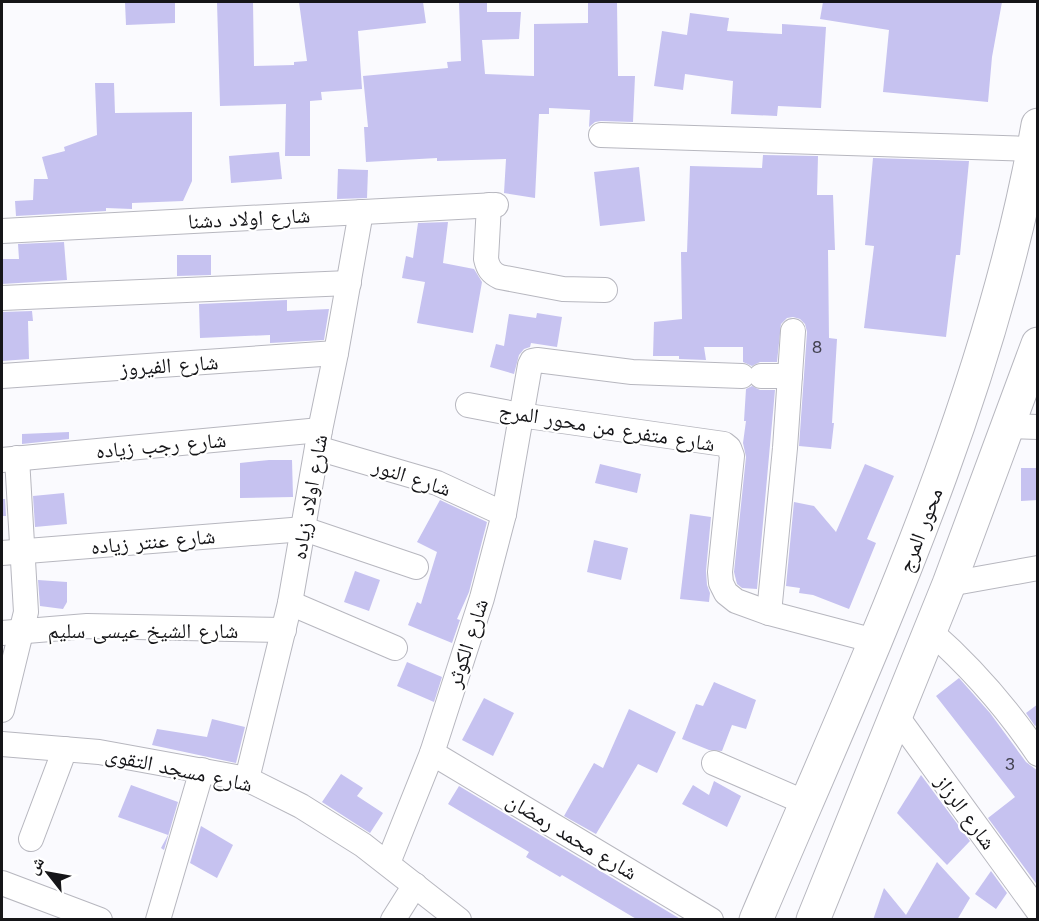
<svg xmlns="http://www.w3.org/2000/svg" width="1039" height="921" font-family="'Work Sans','Noto Naskh Arabic',sans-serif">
  <rect width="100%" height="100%" fill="#fafafe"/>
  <g fill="#c6c2f0">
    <path d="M125,2H175V23L126,25Z"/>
    <path d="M217,2H253L254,66L294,65V62L307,61L299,2H423L426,23L358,31L362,89L321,92L322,100L310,101V156H285L286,104L220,106Z"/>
    <path d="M459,2H487V12H521L519,39L482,40L485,74L534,76V24L588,23V2H617L618,76H635L633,122L601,121L595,122L589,127L590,110L549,108V114H539L535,198L504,193L506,159L437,161V158L366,162L364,127H368L363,76L448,68L447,62L461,61Z"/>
    <path d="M823,2H1002L992,57L988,102L883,92L889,30L820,19Z"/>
    <path d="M690,13L729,18L727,31L782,34V24L826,27L821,108L778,106L777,116L731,114L733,81L685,74L683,90L654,86L662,31L687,35Z"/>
    <path d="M95,83H114L115,113L192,112V181L183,201L132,203V209L106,208V211L16,216L15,201L33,200L34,179H48L42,157L65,151L64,147L97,135Z"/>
    <path d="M279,152L282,179L231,183L229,156Z"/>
    <path d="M763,155L818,156L817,195H833L835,250H828L829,338L837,339L832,423H834L831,449L799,446L807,332L805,324L800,319L793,317L787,318L781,324L777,362H760L752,366L743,362V347H704L706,360L679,359V356H653L654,322L682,319L681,252H687L690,166L762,168Z"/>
    <path d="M873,158L969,161L960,255H956L946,337L864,328L874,246L865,245Z"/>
    <path d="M639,167L645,221L600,226L594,172Z"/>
    <path d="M338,169L368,170L367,198L337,199Z"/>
    <path d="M448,222L443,263L474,269L482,282L473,333L417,323L425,282L402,278L406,256L413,258L418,223Z"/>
    <path d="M64,242L67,280L2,284V259H19L18,244Z"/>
    <path d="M177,255H211V275L177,276Z"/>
    <path d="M287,300V311L329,309L324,340L270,343V335L200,338L199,304Z"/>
    <path d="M32,311L33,321H28L29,359L2,361V312Z"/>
    <path d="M537,313L562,317L557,347L531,343L530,347L524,349L519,355L514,374L490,367L496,344L504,346L509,314L536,318Z"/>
    <path d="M752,386L760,390H775L757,589L742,588L737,584L734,572L746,457L743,443L746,421H744L746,389Z"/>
    <path d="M69,432V439L22,444V434Z"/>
    <path d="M269,460H292L293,497L240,498V463Z"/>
    <path d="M600,464L641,474L637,493L595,483Z"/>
    <path d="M865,464L894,476L867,539L876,543L849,609L813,595L799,593L800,588L786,586L794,502L814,506L836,532Z"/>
    <path d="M1021,468H1038V500L1021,501Z"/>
    <path d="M64,493L67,524L35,527L33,496Z"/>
    <path d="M2,499H5L6,516H2Z"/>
    <path d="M440,500L487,522L469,592L457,619L460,620L452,643L408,625L417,602L421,604L437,552L417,542Z"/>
    <path d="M690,514L711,517L706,571L707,585L710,593L709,602L680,599Z"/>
    <path d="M594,540L628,548L621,580L587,572Z"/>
    <path d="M355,571L380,580L369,611L344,602Z"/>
    <path d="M38,580L67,582V602L63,609L40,606Z"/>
    <path d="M407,662L442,677L434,702L397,686Z"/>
    <path d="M959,678L990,713L1026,762L1038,771V886L988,818L1015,797L936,696Z"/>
    <path d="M714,682L756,700L746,729L732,725L722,751L709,750L682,739L696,704L703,706Z"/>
    <path d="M484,698L514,713L493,756L462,740Z"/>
    <path d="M1038,704V724L1035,726L1026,713Z"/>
    <path d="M629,709L676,732L657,773L638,764L596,834L564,816L594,763L603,768Z"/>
    <path d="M212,719L245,727L236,763L152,745L157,729L207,737Z"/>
    <path d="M341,774L363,788L357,796L383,813L370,833L322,802Z"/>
    <path d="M921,775L970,841L947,865L897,813Z"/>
    <path d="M714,781L741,796L727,827L682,804L693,785L709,795Z"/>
    <path d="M131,785L178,802L164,850L161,848L168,835L118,817Z"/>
    <path d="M459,786L682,920H638L562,875L560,877L526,857L529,852L448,804Z"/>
    <path d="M201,826L233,845L217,878L190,863Z"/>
    <path d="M937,862L970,898L957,920H873L884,888L906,915Z"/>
    <path d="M991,871L1007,893L996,909L975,894Z"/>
  </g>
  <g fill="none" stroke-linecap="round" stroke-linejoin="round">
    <g stroke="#b7b7bf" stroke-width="26">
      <g id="minor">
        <path d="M601,135L1033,149"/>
        <path d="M489,205L486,259C488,268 491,273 500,277L563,289L605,290"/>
        <path d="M2,231L496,205"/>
        <path d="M2,298L349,283"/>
        <path d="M2,376L336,353"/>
        <path d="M761,376H790"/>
        <path d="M468,405L520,415L724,444L729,448L732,456L720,572L721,583L726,593L736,601L769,613L875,641"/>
        <path d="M1009,426L1038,427"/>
        <path d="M317,448L437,483L504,514"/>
        <path d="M2,460L320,430"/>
        <path d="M2,553L304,529L416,567"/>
        <path d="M949,584L1038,568"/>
        <path d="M290,603L395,648"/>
        <path d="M769,613L785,448L793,331"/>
        <path d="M930,631C971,667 1007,708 1038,754"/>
        <path d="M2,633L87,626L284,630"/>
        <path d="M2,710L26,612L17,458"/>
        <path d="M895,714L1038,911"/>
        <path d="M2,744L99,752L247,779L301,806L363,845L459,920"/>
        <path d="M432,753L711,920"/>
        <path d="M714,763L806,803"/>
        <path d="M247,779L290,603L320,430L336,353L361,212"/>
        <path d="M31,839L65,749"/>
        <path d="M388,863L432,753L482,598L504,514L530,365L532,361L537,360L632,372L742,376"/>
        <path d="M2,883L100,920"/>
        <path d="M158,920L202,770"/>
        <path d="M393,920L415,885"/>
      </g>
    </g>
    <g stroke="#b7b7bf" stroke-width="35">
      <g id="secondary">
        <path d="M756,920C866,661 989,404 1038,125"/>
        <path d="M813,920L949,584L1038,344"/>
      </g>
    </g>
    <use href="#minor" stroke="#fff" stroke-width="24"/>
    <use href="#secondary" stroke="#fff" stroke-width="33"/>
  </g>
  <g text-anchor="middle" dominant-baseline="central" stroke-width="4.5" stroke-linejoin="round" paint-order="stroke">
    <g font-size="18" fill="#41404e">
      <text x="817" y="346">8</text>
      <text x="1010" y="763">3</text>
    </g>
    <g font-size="21" fill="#151518" stroke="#fff">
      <text transform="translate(249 218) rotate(-3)">شارع اولاد دشنا</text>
      <text transform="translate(169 365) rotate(-4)">شارع الفيروز</text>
      <text transform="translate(607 427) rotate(9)">شارع متفرع من محور المرج</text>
      <text transform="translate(161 445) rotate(-5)">شارع رجب زياده</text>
      <text transform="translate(412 477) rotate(18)">شارع النور</text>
      <text transform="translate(309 497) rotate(-80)">شارع اولاد زياده</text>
      <text transform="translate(920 530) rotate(-69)">محور المرج</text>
      <text transform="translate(153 541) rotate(-5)">شارع عنتر زياده</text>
      <text x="143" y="630">شارع الشيخ عيسى سليم</text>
      <text transform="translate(467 643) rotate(-72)">شارع الكوثر</text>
      <text transform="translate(179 769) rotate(12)">شارع مسجد التقوى</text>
      <text transform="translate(966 812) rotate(54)">شارع الرزاز</text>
      <text transform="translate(572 836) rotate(31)">شارع محمد رمضان</text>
    </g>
  </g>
  <rect width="1039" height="921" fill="none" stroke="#151518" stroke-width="6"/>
  <g transform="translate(48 873) rotate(301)" stroke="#ffffff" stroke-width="4.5" paint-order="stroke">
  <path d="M0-4.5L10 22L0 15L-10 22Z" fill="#151518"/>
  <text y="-9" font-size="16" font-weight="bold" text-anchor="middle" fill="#151518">ش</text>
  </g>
</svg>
